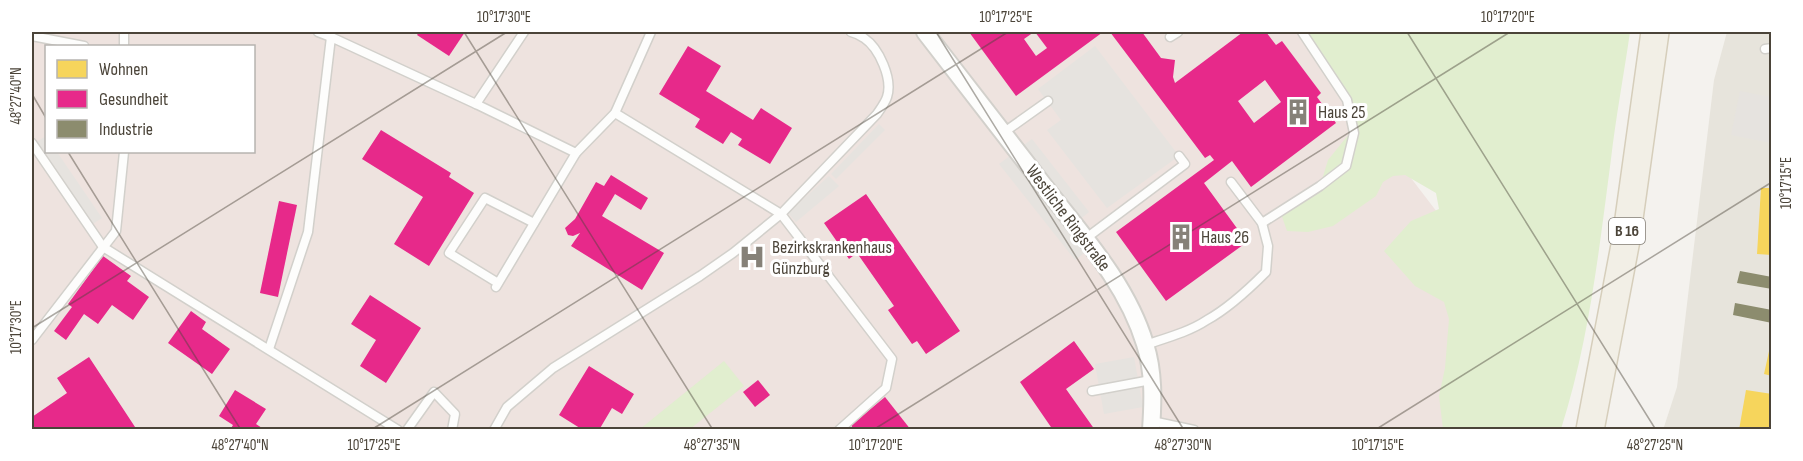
<svg xmlns="http://www.w3.org/2000/svg" width="1803" height="461" font-family="'Sofia Sans Condensed',sans-serif">
  <rect width="100%" height="100%" fill="#f4f2ee"/>
  <path fill="#e7e4dc" d="M1727,32H1771V429L1663,430L1677,387L1714,80Z"/>
  <path fill="#eee3df" fill-rule="evenodd" d="M32,32H1299L1552,362L1538,429H32ZM46,46H254V152H46Z"/>
  <g fill="#e1eecf">
    <path d="M1302,32H1630C1624,74 1616,116 1611,159C1599,250 1589,342 1561,429H1443L1439,396L1445,368L1449,319L1444,302L1415,286L1384,251L1411,221L1439,209L1436,193L1405,175L1393,176L1383,182L1376,196L1333,226L1308,232L1287,231L1280,211L1320,186L1328,160L1353,129L1347,100Z"/>
    <path d="M724,361L744,386L690,429H640Z"/>
  </g>
  <g fill="#e6e3df">
    <path d="M1095,46L1179,156L1107,208L1047,130L1061,120L1038,89Z"/>
    <path d="M1740,91L1771,97V143L1731,135Z"/>
    <path d="M879,124L885,130L836,179L831,174Z"/>
    <path d="M46,136V152H57L102,218L91,225L35,143Z"/>
    <path d="M1032,139L1089,212L1078,221L1020,148Z"/>
    <path d="M1011,155L1087,251L1075,260L999,164Z"/>
    <path d="M829,176L839,186L796,222L788,213Z"/>
    <path d="M1134,357L1143,407L1104,414L1095,364Z"/>
  </g>
  <g fill="#f6d55c">
    <path d="M1761,188H1772V255L1757,254Z"/>
    <path d="M1771,342L1772,343V376L1764,374Z"/>
    <path d="M1746,390L1772,394V430H1739Z"/>
  </g>
  <g fill="#e7298a" fill-rule="evenodd">
    <path d="M419,32H465L449,56L417,35Z"/>
    <path d="M969,32H1034L1024,39L1036,56L1047,48L1035,32H1103L1016,96Z"/>
    <path d="M1110,32H1142L1161,58L1175,60L1173,77L1175,83L1243,32H1266L1276,45L1282,41L1321,93L1317,97L1336,123L1251,187L1232,161L1204,183L1247,242L1166,301L1116,232L1214,160L1210,155L1205,158ZM1265,80L1281,102L1254,123L1238,101Z"/>
    <path d="M688,46L721,66L706,91L753,120L761,108L792,128L770,164L738,145L742,139L731,132L723,144L695,127L700,119L659,94Z"/>
    <path d="M381,130L451,173L449,177L474,193L429,266L394,244L423,197L362,159Z"/>
    <path d="M611,175L648,198L641,210L615,194L602,216L664,253L642,290L571,246L580,233L573,236L568,235L565,228L575,219L596,182L604,186Z"/>
    <path d="M866,194L960,331L926,354L917,341L912,344L888,310L894,306L857,253L849,259L824,223Z"/>
    <path d="M279,201L297,205L278,297L260,293Z"/>
    <path d="M103,256L131,276L127,281L149,297L133,320L112,305L98,324L84,314L66,340L54,331L72,307L68,304Z"/>
    <path d="M370,295L421,328L386,383L360,366L376,340L351,324Z"/>
    <path d="M191,311L206,322L202,329L230,349L212,374L168,343Z"/>
    <path d="M1074,341L1094,369L1066,389L1095,430H1053L1020,382Z"/>
    <path d="M89,357L137,430H32V417L67,393L57,378Z"/>
    <path d="M589,366L634,394L622,414L612,408L599,430H583L559,415Z"/>
    <path d="M758,380L770,395L755,407L743,392Z"/>
    <path d="M235,390L266,409L256,424L265,430H230L233,425L219,416Z"/>
    <path d="M885,397L911,430H854L851,425Z"/>
  </g>
  <g fill="#8c8c6e">
    <path d="M1740,271L1772,277V289L1737,283Z"/>
    <path d="M1735,303L1772,310V323L1733,315Z"/>
  </g>
  <g fill="none" stroke-linecap="round" stroke-linejoin="round">
    <g stroke="#d2d0cb" stroke-width="11">
      <g id="service">
        <path d="M318,32L331,37"/>
        <path d="M524,32L476,104L576,153"/>
        <path d="M32,36L84,46"/>
        <path d="M1170,37L1178,32"/>
        <path d="M124,46V32"/>
        <path d="M1765,49L1772,48"/>
        <path d="M615,113L781,214L892,359L886,388L839,430"/>
        <path d="M1003,133L1048,101"/>
        <path d="M32,143L103,247L398,430"/>
        <path d="M1231,182L1262,223L1320,186L1346,166L1354,133L1347,100L1302,32"/>
        <path d="M1085,239L1185,164L1179,156"/>
        <path d="M498,283L449,253L485,198L534,223"/>
        <path d="M496,287L576,153L615,113L651,32"/>
        <path d="M32,340L116,231L124,152"/>
        <path d="M1145,345C1166,338 1189,332 1207,320C1229,308 1249,289 1266,272L1268,246L1262,223"/>
        <path d="M269,349L308,232L331,37L476,104"/>
        <path d="M1092,391L1151,380"/>
        <path d="M1152,421L1194,430"/>
        <path d="M407,430L434,392L455,414L452,430"/>
        <path d="M494,430L507,407L553,368L700,276L733,253L781,214L877,114C881,108 885,103 887,97C893,79 879,48 864,38C860,35 855,33 851,32"/>
      </g>
    </g>
    <g stroke="#d2d0cb" stroke-width="20">
      <path id="minor" d="M925,32C965,83 1005,135 1045,187C1082,235 1127,284 1145,344C1154,372 1153,401 1151,430"/>
    </g>
    <g stroke="#d6cebb" stroke-width="30">
      <path id="primary" d="M1590,430L1626,240L1655,32"/>
    </g>
    <use href="#service" stroke="#fdfdfc" stroke-width="8"/>
    <use href="#minor" stroke="#fdfdfc" stroke-width="16"/>
    <use href="#primary" stroke="#f2efe6" stroke-width="27"/>
  </g>
  <path fill="none" stroke="#4b4439" stroke-width="1.5" stroke-opacity="0.45" d="M464,32L713,430M936,32L1184,430M1407,32L1656,430M32,94L46,118M68,152L241,430M32,328L507,32M371,430L1008,32M873,430L1510,32M1375,430L1772,182"/>
  <defs>
    <g id="building-bare" transform="scale(2.07)"><path d="M-4-6H4V6H1V3H-1V6H-4ZM-2.5-4.3h1.7v1.8h-1.7ZM.8-4.3h1.7v1.8H.8ZM-2.5-1h1.7V.8h-1.7ZM.8-1h1.7V.8H.8Z" fill="#868178" stroke="#fff" stroke-width="2.5" paint-order="stroke"/></g>
    <g id="hospital-bare" transform="scale(2.07)"><path d="M-5-5h3v3.5h4V-5h3V5h-3V1.5h-4V5h-3Z" fill="#868178" stroke="#fff" stroke-width="2.5" paint-order="stroke"/></g>
  </defs>
  <g fill-rule="evenodd">
    <use href="#building-bare" x="1298" y="112"/>
    <use href="#building-bare" x="1181" y="237"/>
    <use href="#hospital-bare" x="752" y="257"/>
  </g>
  <g text-anchor="middle" dominant-baseline="central" stroke-width="6" stroke-linejoin="round" paint-order="stroke">
    <rect fill="#fff" stroke="#817c74" stroke-width="1.5" x="1609" y="218" width="36" height="26" rx="4.5"/>
    <g font-size="16" font-weight="bold" fill="#4b4439">
      <text x="1627" y="231">B 16</text>
    </g>
    <g font-size="18" fill="#4b4439" stroke="#fff" text-anchor="start">
      <text x="1318" y="112">Haus 25</text>
      <text x="1201" y="237">Haus 26</text>
      <text x="772" y="247">Bezirkskrankenhaus<tspan x="772" dy="21">Günzburg</tspan></text>
    </g>
    <g font-size="18" fill="#4b4439" stroke="#fff">
      <text transform="translate(1068 218) rotate(53)">Westliche Ringstraße</text>
    </g>
  </g>
  <rect width="1803" height="461" fill="none" stroke="#ffffff" stroke-width="66"/>
  <rect x="45" y="45" width="210" height="108" fill="#ffffff" stroke="#b7b4b0" stroke-width="1.5"/>
  <rect x="57" y="60" width="30" height="18" fill="#f6d55c" stroke="#b7b4b0" stroke-width="1.5"/>
  <text x="99" y="75" font-size="18" fill="#4b4439">Wohnen</text>
  <rect x="57" y="90" width="30" height="18" fill="#e7298a" stroke="#b7b4b0" stroke-width="1.5"/>
  <text x="99" y="105" font-size="18" fill="#4b4439">Gesundheit</text>
  <rect x="57" y="120" width="30" height="18" fill="#8c8c6e" stroke="#b7b4b0" stroke-width="1.5"/>
  <text x="99" y="135" font-size="18" fill="#4b4439">Industrie</text>
  <rect x="33" y="33" width="1737" height="395" fill="none" stroke="#4b4439" stroke-width="2"/>
  <g font-size="15" text-anchor="middle" fill="#4b4439">
    <text x="504" y="22">10°17'30"E</text>
    <text x="1006" y="22">10°17'25"E</text>
    <text x="1508" y="22">10°17'20"E</text>
    <text transform="translate(16 96) rotate(-90)" y="5">48°27'40"N</text>
    <text transform="translate(1786 183) rotate(-90)" y="5">10°17'15"E</text>
    <text transform="translate(16 327) rotate(-90)" y="5">10°17'30"E</text>
    <text x="240" y="450">48°27'40"N</text>
    <text x="374" y="450">10°17'25"E</text>
    <text x="712" y="450">48°27'35"N</text>
    <text x="876" y="450">10°17'20"E</text>
    <text x="1183" y="450">48°27'30"N</text>
    <text x="1378" y="450">10°17'15"E</text>
    <text x="1655" y="450">48°27'25"N</text>
  </g>
</svg>
